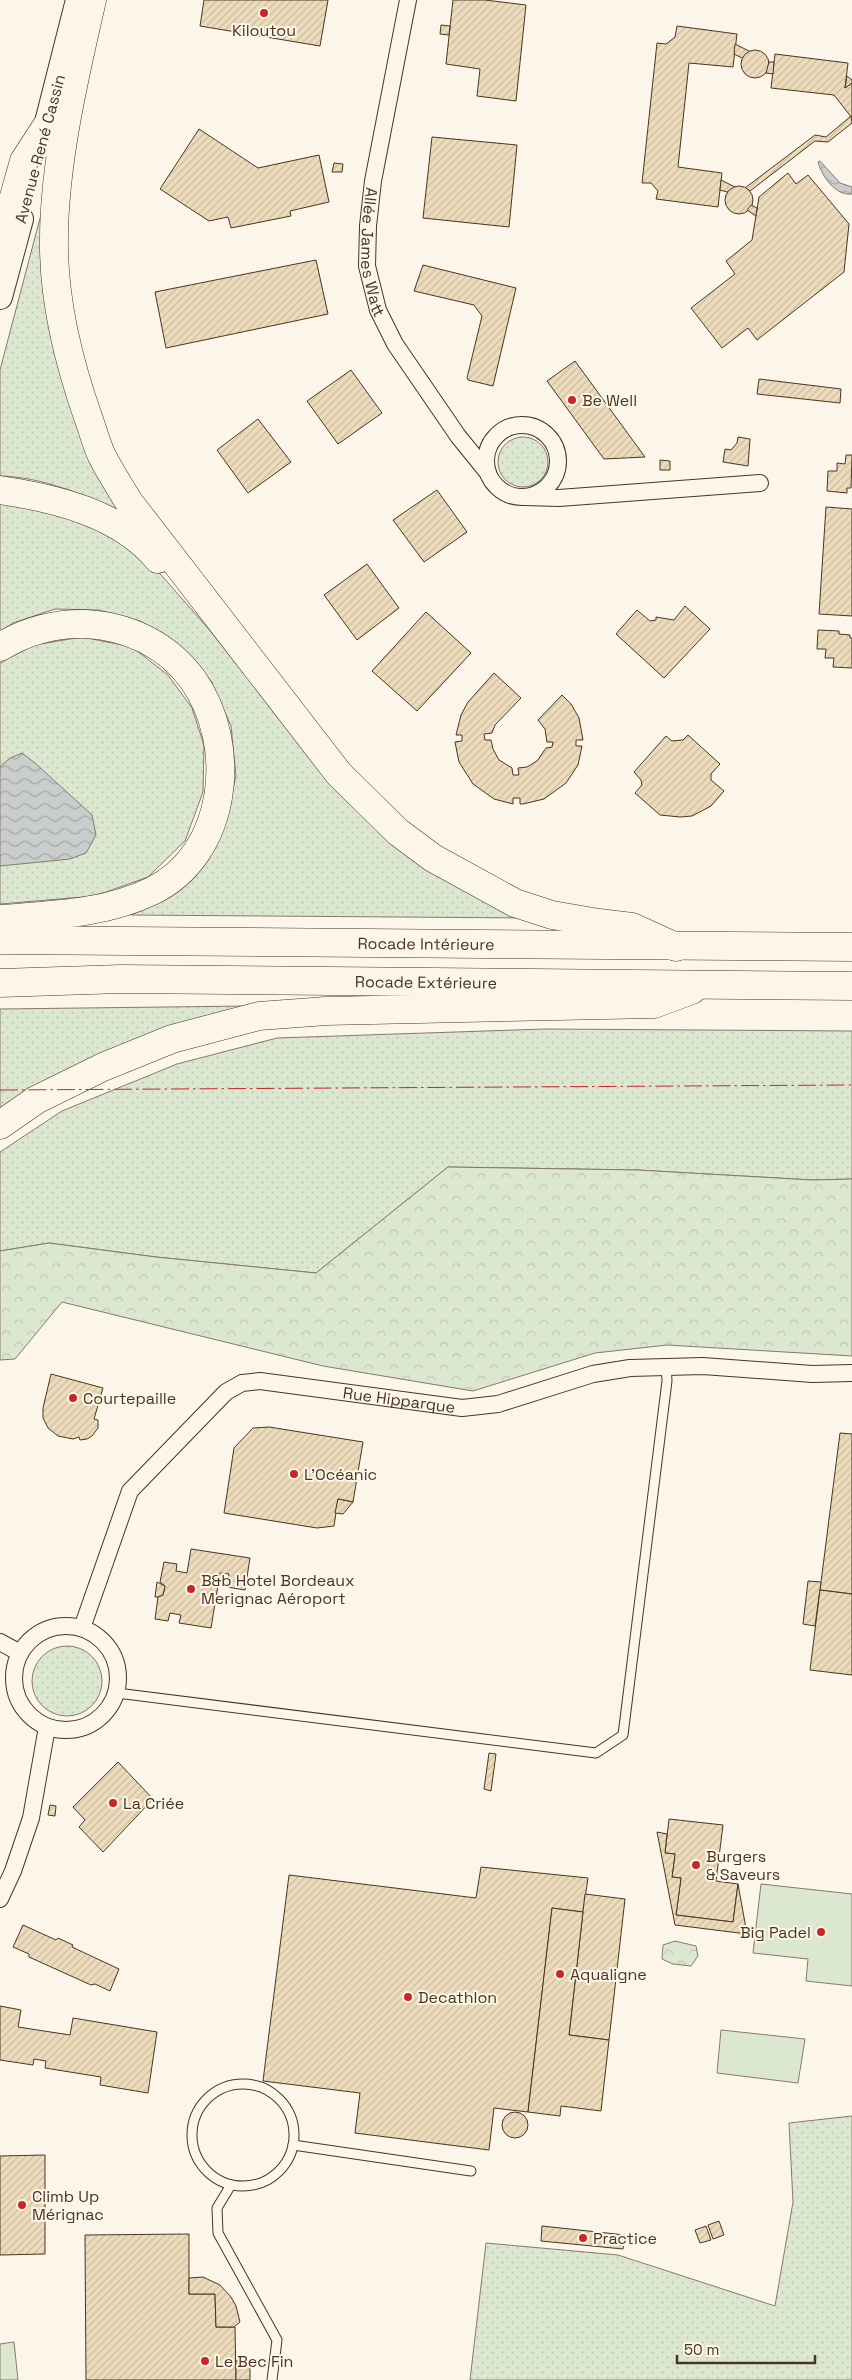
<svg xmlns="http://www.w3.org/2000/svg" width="852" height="2380" font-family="'Space Grotesk',sans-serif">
  <defs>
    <pattern id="grass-dots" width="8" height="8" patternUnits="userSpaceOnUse" patternTransform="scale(1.25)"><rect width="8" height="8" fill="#dce7d0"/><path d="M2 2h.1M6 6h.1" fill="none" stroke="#bec7b2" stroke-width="1.8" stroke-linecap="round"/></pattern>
    <pattern id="forest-crowns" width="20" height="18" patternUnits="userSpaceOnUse" patternTransform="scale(1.25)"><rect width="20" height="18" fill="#dce7d0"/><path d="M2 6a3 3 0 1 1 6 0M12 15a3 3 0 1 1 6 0" fill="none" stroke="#bec7b2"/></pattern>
    <pattern id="water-waves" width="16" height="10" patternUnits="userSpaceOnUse" patternTransform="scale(1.25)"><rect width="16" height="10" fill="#c9cecd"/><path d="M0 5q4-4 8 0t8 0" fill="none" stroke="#a5a8a6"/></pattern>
    <pattern id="building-hatch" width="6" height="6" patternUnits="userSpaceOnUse" patternTransform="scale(1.25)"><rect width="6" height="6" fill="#ecdcbc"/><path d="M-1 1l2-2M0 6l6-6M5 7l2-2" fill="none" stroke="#ccbda1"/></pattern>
  </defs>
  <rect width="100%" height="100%" fill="#fbf6e9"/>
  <g fill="url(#grass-dots)" stroke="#887966">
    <path d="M48,188L45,259L122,511C83,495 43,477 0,476V370Z"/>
    <circle cx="523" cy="462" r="25"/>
    <path d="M0,501L68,516L114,537L155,568L207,627L319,768L530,918L131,915L170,895L204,865L225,824L236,776L231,726L211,681L180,646L140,621L99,610L55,609L13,623L0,631Z"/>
    <path d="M82,637L132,647L168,675L192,708L204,745L203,792L185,841L148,877L95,896L0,904V663L34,645Z"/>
    <path d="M246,1006L0,1109V1009Z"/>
    <path d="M545,1029L852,1031V1179L812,1180L638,1170L448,1167L316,1273L156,1257L49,1243L0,1251V1152L62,1111L177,1064L277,1038Z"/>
    <circle cx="67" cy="1681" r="35"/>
    <path d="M852,2116V2380H470L486,2243L618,2255L775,2306L793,2202L789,2123Z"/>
  </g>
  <g fill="url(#forest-crowns)" stroke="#887966">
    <path d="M448,1167L638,1170L812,1180L852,1179V1356L667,1345L595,1353L473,1391L323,1366L62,1302L15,1359L0,1360V1251L49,1243L156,1257L316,1273Z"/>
    <path d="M675,1941L696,1946L698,1956L691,1966L673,1964L662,1959L663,1945Z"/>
  </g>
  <g fill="#dce7d0" stroke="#887966">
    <path d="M761,1884L852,1894V1986L806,1981L808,1959L753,1953Z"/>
    <path d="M721,2030L805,2039L798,2083L717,2073Z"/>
    <path d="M14,2342L18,2380H0V2344Z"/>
  </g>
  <g fill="url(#water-waves)" stroke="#887966">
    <path d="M820,161L840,183L852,187V194C835,196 822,176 818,162Z"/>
    <path d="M22,753L35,763L92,815L96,835L86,853L70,859L0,866V767L10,758Z"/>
  </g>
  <g fill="url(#building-hatch)" stroke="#4a3520">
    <path d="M204,0H328L320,46L200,26Z"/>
    <path d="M453,0H485L526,5L516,101L477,96L480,69L446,64Z"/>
    <path d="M441,25L450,26L449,35L440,34Z"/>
    <path d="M677,26L737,34L733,67L689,63L678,167L722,173L718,207L656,199L658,191L651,183H642L657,43L666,44L675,37Z"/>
    <path d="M735,44L749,51L742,58L734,54Z"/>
    <circle cx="755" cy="64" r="14"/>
    <path d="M775,54L848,63L845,88L852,83V118L834,95L771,88Z"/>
    <path d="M769,62H774L773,74L766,73Z"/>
    <path d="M847,76L852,80V83L845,88Z"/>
    <path d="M851,116L852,123L828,142L815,141L750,191L745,188L815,135L826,137Z"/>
    <path d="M199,129L258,168L319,155L329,202L290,211L291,216L231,228L228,217L209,221L160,189Z"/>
    <path d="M432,137L517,145L509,227L423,218Z"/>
    <path d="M334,163L343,164L342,172H332Z"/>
    <path d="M788,173L796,184L808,175L849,224L844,272L757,340L748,328L722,348L691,308L735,274L726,261L752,240L759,197Z"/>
    <path d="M721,180L735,187L727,192L720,190Z"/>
    <circle cx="739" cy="200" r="14"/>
    <path d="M751,205L757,208L756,216L747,210Z"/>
    <path d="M316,260L328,314L166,348L155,292Z"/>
    <path d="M423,265L516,288L493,386L468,380L467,378L482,316L474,305L414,291Z"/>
    <path d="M575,361L645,457L604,459L547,381Z"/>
    <path d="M351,370L382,413L338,444L307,401Z"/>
    <path d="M759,379L841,389L840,403L757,394Z"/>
    <path d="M258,419L291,462L248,493L217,450Z"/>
    <path d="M738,437L750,439L748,466L723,462L725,449L731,450L737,443Z"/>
    <path d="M846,455H852L851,488H847V493L827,491L828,471H837V463L845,464Z"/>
    <path d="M660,460L670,461V470H660Z"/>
    <path d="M437,490L467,532L424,562L393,520Z"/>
    <path d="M826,507L852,509V616L819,614Z"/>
    <path d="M367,564L399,608L357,640L324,595Z"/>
    <path d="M685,606L710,629L664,678L616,634L637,610L650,621L656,620V617L674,620Z"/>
    <path d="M426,612L471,653L417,711L372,671Z"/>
    <path d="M818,630L839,631V634L850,635V638H852V668L833,667L834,658H825L826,649H817Z"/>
    <path d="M494,673L521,698L495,725L492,733L484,734L485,740H491L493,749L499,760L512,768L513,775H519L518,768L527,767L537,761L546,748L552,747L553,742H547L545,729L538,720L562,695L571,704L579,718L583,740H576V746H582L578,765L566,783L544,799L523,804H520V798H513V804L494,799L473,784L459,762L455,742L462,741V735H456L461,715L468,702Z"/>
    <path d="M688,735L720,764L711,774V780L724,791L711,806L692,816L680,817L660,815L635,793L642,785L641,780L634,772L666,736L672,741L683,740Z"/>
    <path d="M51,1374L103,1388L94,1419L98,1420V1428L92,1436L87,1439L80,1440L79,1437L73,1439L58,1436L48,1428L43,1418V1408Z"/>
    <path d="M269,1427L363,1442L353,1502L338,1499L334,1526L317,1528L224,1513L234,1448L253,1428Z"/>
    <path d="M840,1433L852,1434V1594L820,1590Z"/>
    <path d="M338,1499L353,1502L343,1514L335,1513Z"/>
    <path d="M191,1549L250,1558L245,1590L227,1587L229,1574L220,1573L211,1628L179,1623L181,1615L170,1613L168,1621L155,1619L158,1597L163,1595L165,1586L160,1582L164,1562L177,1564L176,1571L187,1573Z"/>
    <path d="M808,1581L821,1582L815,1626L803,1624Z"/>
    <path d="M157,1582L165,1586L163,1595L158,1597H155Z"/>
    <path d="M820,1590L852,1594V1675L810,1670Z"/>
    <path d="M489,1753L496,1754L491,1791L484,1789Z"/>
    <path d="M118,1762L153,1799L103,1852L79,1827L85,1820L73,1807Z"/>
    <path d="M50,1805L56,1806L55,1816L48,1815Z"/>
    <path d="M669,1819L723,1825L716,1881L738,1884L733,1922L676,1915L681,1878L672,1877L675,1854L665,1853Z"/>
    <path d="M657,1832L667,1834L665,1853L675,1854L672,1877L681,1878L676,1915L733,1922L738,1884L747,1934L675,1925Z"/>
    <path d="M481,1867L588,1878L583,1912L552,1908L528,2112L494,2108L489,2150L355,2133L360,2093L263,2081L289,1875L476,1898Z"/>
    <path d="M585,1894L625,1899L609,2040L569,2035Z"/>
    <path d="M552,1908L583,1912L569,2035L609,2040L601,2111L561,2106L560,2116L528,2112Z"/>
    <path d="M23,1925L56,1940L58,1938L73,1945L72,1947L119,1969L110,1991L95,1984L91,1985L29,1957V1954L13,1947Z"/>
    <path d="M0,2006L21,2010L18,2027L70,2035L73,2018L157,2032L148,2093L100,2085L101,2077L45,2068L46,2061L34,2059L33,2065L0,2060Z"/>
    <circle cx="515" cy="2125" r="13"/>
    <path d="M45,2155V2254L0,2255V2156Z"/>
    <path d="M719,2221L724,2235L713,2239L708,2225Z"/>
    <path d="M542,2226L625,2235L623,2249L541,2241Z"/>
    <path d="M706,2226L711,2240L700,2243L695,2230Z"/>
    <path d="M189,2234V2294H215L216,2327H235L236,2380H86L85,2235Z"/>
    <path d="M203,2277L220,2285L231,2297L236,2306L240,2322L234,2327H216L215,2294H189V2278Z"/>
    <path d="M250,2360V2380H236V2361Z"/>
  </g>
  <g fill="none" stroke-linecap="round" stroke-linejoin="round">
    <g stroke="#4a3520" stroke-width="11">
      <g id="service">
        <path d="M117,1693L596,1753L623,1735L667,1381L666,1365"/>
        <circle cx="243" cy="2135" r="51"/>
        <path d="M293,2145L471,2171"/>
        <path d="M231,2185L217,2208L218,2233L277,2340L272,2380"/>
      </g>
    </g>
    <g stroke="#4a3520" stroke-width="18">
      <g id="minor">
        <path id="s1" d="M408,0L373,181L368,226L367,266L378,310L395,344L458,436L488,473"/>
        <circle cx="522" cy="461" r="36"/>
        <path d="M525,497L559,498L760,483"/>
        <circle cx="66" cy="1678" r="52"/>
        <path id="s2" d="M82,1628L130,1491L226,1392L242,1383L260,1381L462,1408L498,1404L593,1374L630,1368L703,1366L812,1374L852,1373"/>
        <path d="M0,1642L20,1653"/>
        <path d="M0,1899L13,1871L31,1818L47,1727"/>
      </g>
    </g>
    <g stroke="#4a3520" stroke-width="26">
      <g id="secondary">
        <path d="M41,146L78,0"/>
        <path d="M0,297L21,219"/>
      </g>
    </g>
    <g stroke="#4a3520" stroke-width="29">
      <g id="motorway">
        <path d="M92,0C75,74 54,163 54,239C53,300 68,360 88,417C93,430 96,444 102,456C110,472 120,487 129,502L339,774L398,832L433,858L515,903L552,915L599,923L632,927L676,947"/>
        <path d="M0,246L24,161L46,127"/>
        <path d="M0,490C55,498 121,514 158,559"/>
        <path d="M0,647C26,631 56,623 86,624C128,626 168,645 193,680C239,745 228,854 152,891C105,914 51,915 0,919"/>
        <path id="s3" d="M0,940L852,947"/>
        <path id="s4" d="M0,983L121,979L852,986"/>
        <path d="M0,1125L36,1100L103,1067L172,1039L259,1016L326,1011L654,1004L692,990"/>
      </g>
    </g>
    <use href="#service" stroke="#fbf6e9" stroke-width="9"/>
    <use href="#minor" stroke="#fbf6e9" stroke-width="16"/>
    <use href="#secondary" stroke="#fbf6e9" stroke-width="24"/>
    <use href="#motorway" stroke="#fbf6e9" stroke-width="28"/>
    <path stroke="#c62828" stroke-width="1" stroke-dasharray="18 4 2.5 4" stroke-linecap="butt" d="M0,1090L852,1085"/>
  </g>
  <g fill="#c62828" stroke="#fbf6e9" stroke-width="2">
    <circle cx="264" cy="13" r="5"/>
    <circle cx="572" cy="400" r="5"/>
    <circle cx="73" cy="1398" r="5"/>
    <circle cx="294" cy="1474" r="5"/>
    <circle cx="191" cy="1589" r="5"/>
    <circle cx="113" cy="1803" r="5"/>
    <circle cx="696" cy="1865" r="5"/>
    <circle cx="821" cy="1932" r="5"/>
    <circle cx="560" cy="1974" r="5"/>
    <circle cx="408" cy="1997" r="5"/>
    <circle cx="22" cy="2205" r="5"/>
    <circle cx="583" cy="2238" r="5"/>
    <circle cx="205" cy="2361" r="5"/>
  </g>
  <g text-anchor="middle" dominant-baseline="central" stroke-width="4" stroke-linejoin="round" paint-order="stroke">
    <g font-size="16" fill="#4a3520" stroke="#fbf6e9" text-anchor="start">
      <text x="264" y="30" text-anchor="middle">Kiloutou</text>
      <text x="582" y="400">Be Well</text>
      <text x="83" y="1398">Courtepaille</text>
      <text x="304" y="1474">L’Océanic</text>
      <text x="201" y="1580">B&amp;b Hotel Bordeaux<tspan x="201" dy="18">Merignac Aéroport</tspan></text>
      <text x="123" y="1803">La Criée</text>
      <text x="706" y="1856">Burgers<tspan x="706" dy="18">&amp; Saveurs</tspan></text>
      <text x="811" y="1932" text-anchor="end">Big Padel</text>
      <text x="570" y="1974">Aqualigne</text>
      <text x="418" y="1997">Decathlon</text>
      <text x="32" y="2196">Climb Up<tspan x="32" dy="18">Mérignac</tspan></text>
      <text x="593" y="2238">Practice</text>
      <text x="215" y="2361">Le Bec Fin</text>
    </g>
    <g font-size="16" fill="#4a3520" stroke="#fbf6e9">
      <text transform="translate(40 149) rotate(-75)">Avenue René Cassin</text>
      <text stroke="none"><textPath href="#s1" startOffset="256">Allée James Watt</textPath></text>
      <text stroke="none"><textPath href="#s3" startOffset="426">Rocade Intérieure</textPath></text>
      <text stroke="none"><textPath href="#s4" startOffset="426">Rocade Extérieure</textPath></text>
      <text stroke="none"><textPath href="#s2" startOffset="460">Rue Hipparque</textPath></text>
    </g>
  </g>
  <path d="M677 2355v8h138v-8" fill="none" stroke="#4a3520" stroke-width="2.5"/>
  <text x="684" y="2355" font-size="15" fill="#4a3520" stroke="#fbf6e9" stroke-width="4" paint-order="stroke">50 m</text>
</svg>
